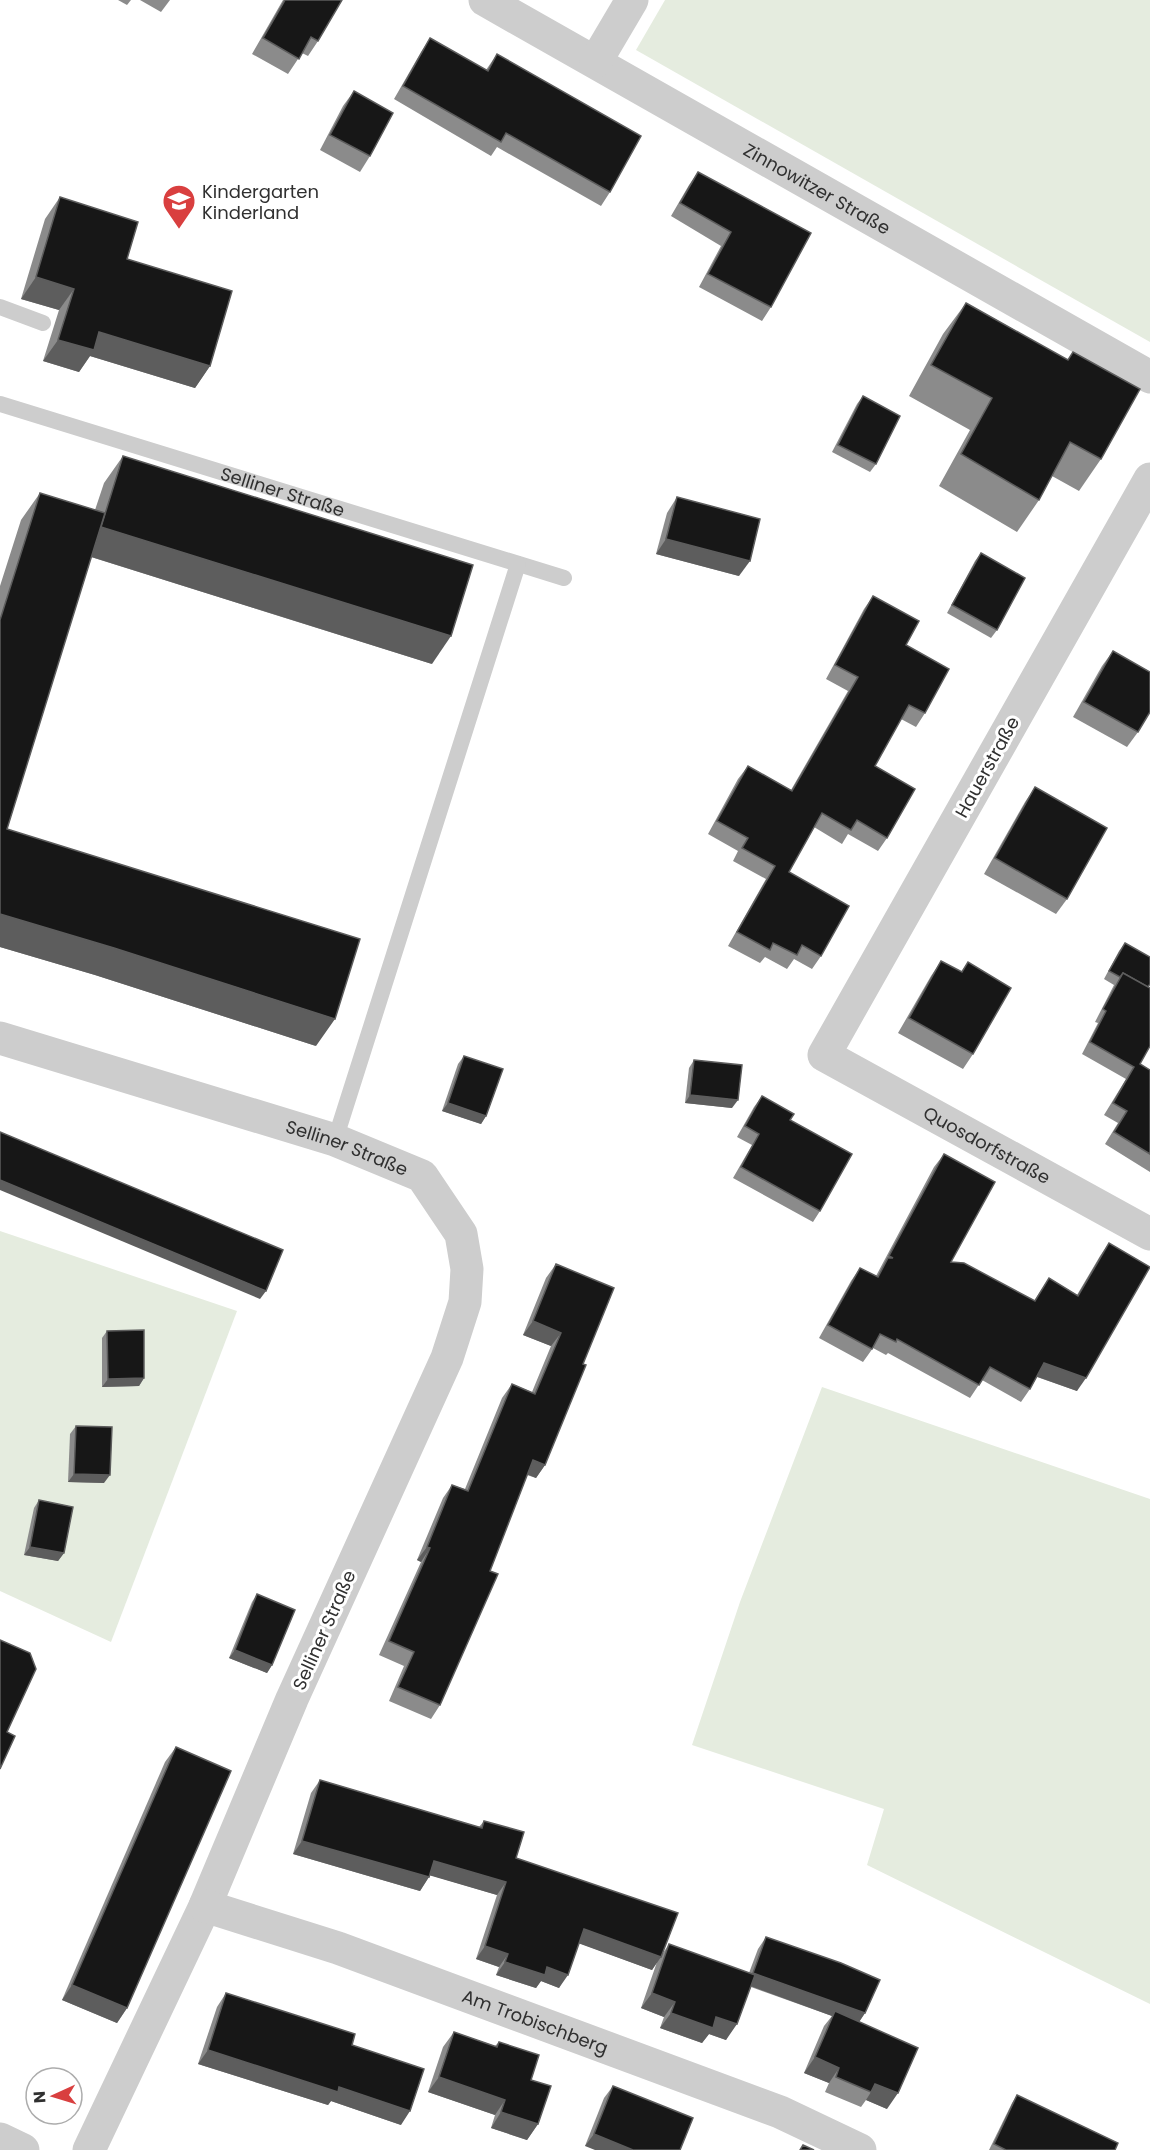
<svg xmlns="http://www.w3.org/2000/svg" width="1150" height="2150" font-family="Poppins,sans-serif">
  <rect width="100%" height="100%" fill="#fff"/>
  <g fill="#e5ecdf">
    <path d="M665,0H1150V342L636,50Z"/>
    <path d="M0,1231L237,1311L111,1642L0,1591Z"/>
    <path d="M822,1387L1150,1499V2004L867,1865L884,1809L692,1745L740,1602Z"/>
  </g>
  <g fill="none" stroke-linecap="round" stroke-linejoin="round">
    <g stroke="#cdcdcd" stroke-width="16">
      <path d="M0,307L43,323"/>
      <path id="s1" d="M0,404L564,578"/>
      <path d="M335,1140L518,564"/>
    </g>
    <g stroke="#cdcdcd" stroke-width="33">
      <path id="s2" d="M485,0L1150,377"/>
      <path d="M596,61L632,0"/>
      <path id="s3" d="M1150,479L824,1055L1150,1234"/>
      <path id="s4" d="M0,1038L335,1140L422,1176L461,1234L467,1269L465,1302L447,1358L292,1699L205,1906L89,2150"/>
      <path id="s5" d="M205,1906L338,1948L780,2112L860,2150"/>
      <path d="M0,2139L23,2150"/>
    </g>
  </g>
  <g fill="#8b8b8b">
    <path d="M118,0H131L127,5Z"/>
    <path d="M140,0H170L161,12Z"/>
    <path d="M283,0H342L318,41L308,56L302,53L288,74L252,54Z"/>
    <path d="M430,38L486,70L497,54L610,192L601,206L497,147L491,156L394,99L421,52Z"/>
    <path d="M354,91L370,156L360,172L320,150L343,106Z"/>
    <path d="M698,172L771,307L762,321L699,287L721,246L671,216L689,185Z"/>
    <path d="M60,197L127,259L210,366L195,388L90,356L79,372L43,361L59,310L21,299L45,219Z"/>
    <path d="M966,303L1068,360L1073,352L1101,459L1079,491L1052,476L1039,500L1017,532L939,486L970,430L909,396L943,334Z"/>
    <path d="M863,396L876,464L870,472L832,452L857,404Z"/>
    <path d="M123,456L432,664L91,557L7,829L316,1046L95,975L0,947V586L21,520L40,493L95,510L104,483Z"/>
    <path d="M677,497L739,576L656,554L667,513Z"/>
    <path d="M981,553L997,630L991,638L947,613L975,561Z"/>
    <path d="M873,596L906,645L925,713L916,727L901,719L875,766L887,838L878,851L848,834L842,844L814,827L789,872L821,956L812,969L794,959L787,969L765,957L760,963L728,946L766,879L733,861L738,851L708,834L738,779L748,766L791,790L848,691L826,679L864,609Z"/>
    <path d="M1113,651L1138,732L1127,747L1073,717L1102,666Z"/>
    <path d="M1035,787L1067,899L1056,914L984,874L1025,802Z"/>
    <path d="M1125,943L1148,987L1140,1064L1150,1070V1172L1105,1144L1118,1123L1104,1115L1126,1079L1082,1054L1098,1023L1095,1022L1114,985L1104,979L1119,951Z"/>
    <path d="M941,961L961,972L968,962L973,1054L963,1069L898,1033L931,976Z"/>
    <path d="M464,1056L486,1116L481,1124L442,1111L458,1064Z"/>
    <path d="M694,1060L732,1108L685,1103L689,1068Z"/>
    <path d="M762,1096L790,1120L820,1211L813,1222L733,1178L752,1145L737,1137L754,1107Z"/>
    <path d="M944,1154L951,1262L1034,1301L1049,1278L1077,1295L1100,1256L1109,1243L1077,1391L1037,1377L1030,1389L1021,1402L982,1380L970,1398L888,1353L886,1355L873,1348L863,1362L819,1338L851,1281L860,1268L876,1276L934,1167Z"/>
    <path d="M556,1264L583,1364L545,1465L536,1478L527,1475L490,1571L440,1705L431,1719L389,1701L404,1666L379,1655L421,1562L417,1560L443,1498L452,1485L465,1489L502,1398L512,1384L532,1392L551,1346L523,1335L546,1278Z"/>
    <path d="M107,1331L144,1378L139,1386L102,1387V1338Z"/>
    <path d="M76,1426L104,1483L68,1482L70,1434Z"/>
    <path d="M39,1500L64,1553L58,1561L24,1555L34,1508Z"/>
    <path d="M257,1594L272,1665L267,1673L229,1658L252,1602Z"/>
    <path d="M176,1747L127,2008L117,2023L62,2000L165,1762Z"/>
    <path d="M320,1780L479,1827L484,1821L516,1858L663,1953L669,1944L749,1973L758,1949L766,1937L865,2013L859,2022L887,2109L866,2100L861,2107L825,2092L829,2083L804,2073L824,2026L832,2016L751,1987L726,2040L709,2034L702,2043L660,2028L664,2017L641,2008L657,1962L652,1970L579,1943L559,1988L541,1981L536,1988L496,1975L499,1967L476,1959L497,1895L430,1875L420,1891L293,1854L311,1793Z"/>
    <path d="M226,1993L352,2045L401,2125L331,2101L328,2105L198,2064L217,2007Z"/>
    <path d="M454,2032L495,2046L499,2042L531,2080L538,2124L527,2140L491,2128L495,2115L428,2092L443,2047Z"/>
    <path d="M613,2086L680,2150L585,2146L604,2098Z"/>
    <path d="M1017,2095L1115,2150H989L1012,2103Z"/>
  </g>
  <g fill="#5d5d5d">
    <path d="M36,277L74,289L59,310L21,299Z"/>
    <path d="M99,332L210,366L195,388L90,356L79,372L43,361L58,340Z"/>
    <path d="M101,527L451,636L432,664L82,554Z"/>
    <path d="M666,539L750,561L739,576L656,554Z"/>
    <path d="M0,914L114,948L335,1019L316,1046L95,975L0,947Z"/>
    <path d="M690,1095L738,1100L732,1108L685,1103Z"/>
    <path d="M448,1103L486,1116L481,1124L442,1111Z"/>
    <path d="M0,1180L266,1291L260,1299L0,1190Z"/>
    <path d="M533,1321L561,1333L551,1346L523,1335Z"/>
    <path d="M1044,1363L1086,1378L1077,1391L1035,1376Z"/>
    <path d="M144,1378L139,1386L102,1387L108,1379Z"/>
    <path d="M533,1460L545,1465L536,1478L524,1473Z"/>
    <path d="M74,1474L110,1475L104,1483L68,1482Z"/>
    <path d="M30,1547L64,1553L58,1561L24,1555Z"/>
    <path d="M427,1547L430,1548L421,1562L417,1560Z"/>
    <path d="M235,1650L272,1665L267,1673L229,1658Z"/>
    <path d="M302,1841L429,1877L420,1891L293,1854Z"/>
    <path d="M434,1861L506,1882L497,1895L425,1874Z"/>
    <path d="M584,1929L661,1957L652,1970L575,1942Z"/>
    <path d="M485,1946L508,1954L499,1967L476,1959Z"/>
    <path d="M505,1962L547,1967L568,1975L559,1988L541,1981L536,1988L496,1975Z"/>
    <path d="M753,1973L865,2013L857,2025L835,2011L832,2016L745,1984Z"/>
    <path d="M72,1985L127,2008L117,2023L62,2000Z"/>
    <path d="M652,1993L675,2002L664,2017L641,2008Z"/>
    <path d="M671,2013L716,2017L737,2024L726,2040L709,2034L702,2043L660,2028Z"/>
    <path d="M208,2050L339,2087L410,2111L401,2125L331,2101L328,2105L198,2064Z"/>
    <path d="M815,2057L839,2068L829,2083L804,2073Z"/>
    <path d="M439,2077L505,2100L495,2115L428,2092Z"/>
    <path d="M875,2084L898,2093L887,2109L866,2100L871,2092Z"/>
    <path d="M501,2112L538,2124L527,2140L491,2128Z"/>
    <path d="M594,2134L633,2150H595L585,2146Z"/>
  </g>
  <g fill="#171717" stroke="#5d5d5d" stroke-width="1.5">
    <path d="M285,0H342L318,41L311,37L299,59L263,38Z"/>
    <path d="M430,38L488,71L497,54L641,136L610,192L506,133L501,142L403,86Z"/>
    <path d="M354,91L393,113L370,156L330,135Z"/>
    <path d="M698,172L811,233L771,307L708,274L731,232L680,203Z"/>
    <path d="M60,197L138,222L127,259L232,291L210,366L99,332L94,350L58,340L74,289L36,277Z"/>
    <path d="M966,303L1068,360L1073,352L1140,389L1101,459L1070,442L1039,500L961,454L992,398L931,365Z"/>
    <path d="M863,396L900,416L876,464L838,445Z"/>
    <path d="M123,456L473,565L451,636L101,527Z"/>
    <path d="M40,493L105,513L7,829L360,939L335,1019L114,948L0,914V620Z"/>
    <path d="M677,497L760,519L750,561L666,539Z"/>
    <path d="M981,553L1025,578L997,630L952,605Z"/>
    <path d="M873,596L919,621L906,645L949,669L925,713L909,705L875,766L915,789L887,838L857,820L851,830L822,813L789,872L849,906L821,956L802,945L797,955L773,943L770,950L737,932L775,866L742,848L748,838L717,821L748,766L792,791L858,677L835,665Z"/>
    <path d="M1113,651L1150,672V712L1138,732L1084,702Z"/>
    <path d="M1035,787L1107,828L1067,899L995,858Z"/>
    <path d="M1125,943L1150,957V984L1148,987L1123,973L1120,977L1109,971Z"/>
    <path d="M941,961L962,972L968,962L1011,988L973,1054L909,1018Z"/>
    <path d="M1123,973L1150,988V1046L1140,1064L1150,1070V1154L1114,1132L1127,1111L1113,1103L1134,1067L1090,1042L1106,1011L1103,1009Z"/>
    <path d="M464,1056L503,1069L486,1116L448,1103Z"/>
    <path d="M694,1060L742,1065L738,1100L690,1095Z"/>
    <path d="M762,1096L794,1114L790,1120L852,1154L820,1211L741,1167L759,1134L745,1126Z"/>
    <path d="M0,1132L283,1250L266,1291L0,1180Z"/>
    <path d="M944,1154L995,1182L951,1262L964,1263L1035,1301L1049,1278L1078,1296L1109,1243L1150,1267L1086,1378L1044,1363L1030,1389L990,1367L979,1385L897,1339L896,1342L880,1334L872,1349L828,1325L860,1268L878,1277L888,1258H893L889,1256Z"/>
    <path d="M556,1264L614,1288L583,1364L586,1365L545,1465L533,1460L490,1571L498,1574L440,1705L398,1687L414,1652L389,1641L430,1548L427,1547L452,1485L468,1491L512,1384L535,1394L561,1333L533,1321Z"/>
    <path d="M144,1330V1378L108,1379L107,1331Z"/>
    <path d="M76,1426L112,1427L110,1475L74,1474Z"/>
    <path d="M39,1500L73,1507L64,1553L30,1547Z"/>
    <path d="M257,1594L295,1610L272,1665L235,1650Z"/>
    <path d="M0,1640L30,1653L36,1669L7,1732L15,1736L0,1769Z"/>
    <path d="M176,1747L231,1771L127,2008L72,1985Z"/>
    <path d="M320,1780L482,1828L484,1821L524,1832L516,1858L678,1913L661,1957L584,1929L568,1975L547,1967L545,1975L505,1962L508,1954L485,1946L506,1882L434,1861L429,1877L302,1841Z"/>
    <path d="M766,1937L841,1963L880,1980L865,2013L753,1973Z"/>
    <path d="M669,1944L755,1975L737,2024L716,2017L713,2028L671,2013L675,2002L652,1993Z"/>
    <path d="M226,1993L355,2034L352,2045L424,2069L410,2111L339,2087L338,2092L208,2050Z"/>
    <path d="M835,2011L918,2048L898,2093L875,2084L871,2092L836,2077L839,2068L815,2057Z"/>
    <path d="M454,2032L497,2047L499,2042L539,2055L531,2080L551,2086L538,2124L501,2112L505,2100L439,2077Z"/>
    <path d="M613,2086L693,2118L680,2150H633L594,2134Z"/>
    <path d="M1017,2095L1118,2143L1115,2150H1006L994,2144Z"/>
    <path d="M803,2145L814,2150H800Z"/>
  </g>
  <defs>
    <g id="school-pin" transform="scale(1.725)"><path d="M0 17L-7.5 6A9.5 9.5 0 1 1 7.5 6Z" fill="#d93f3f" stroke="#fff"/><path d="M0-5L7-2L0 1L-7-2ZM-4 1L0 2.5L4 1V4Q0 6-4 4Z" fill="#fff"/></g>
  </defs>
  <g fill-rule="evenodd">
    <use href="#school-pin" x="179" y="201"/>
  </g>
  <g text-anchor="middle" dominant-baseline="central" stroke-width="6" stroke-linejoin="round" paint-order="stroke">
    <g font-size="18" fill="#303030" stroke="#fff">
      <text stroke="none"><textPath href="#s2" startOffset="382">Zinnowitzer Straße</textPath></text>
      <text stroke="none"><textPath href="#s1" startOffset="296">Selliner Straße</textPath></text>
      <text transform="translate(987 767) rotate(-61)">Hauerstraße</text>
      <text stroke="none"><textPath href="#s3" startOffset="848">Quosdorfstraße</textPath></text>
      <text stroke="none"><textPath href="#s4" startOffset="364">Selliner Straße</textPath></text>
      <text transform="translate(324 1630) rotate(-66)">Selliner Straße</text>
      <text stroke="none"><textPath href="#s5" startOffset="350">Am Trobischberg</textPath></text>
    </g>
    <g font-size="18" fill="#303030" stroke="#fff" text-anchor="start">
      <text x="202" y="191">Kindergarten<tspan x="202" dy="21">Kinderland</tspan></text>
    </g>
  </g>
  <g transform="translate(54 2096) rotate(266)"><circle r="28" fill="#ffffff" stroke="#acacac" stroke-width="1.5"/>
  <path d="M0-4.5L10 22L0 15L-10 22Z" fill="#d93f3f"/>
  <text y="-9" font-size="16" font-weight="bold" text-anchor="middle" fill="#303030">N</text>
  </g>
</svg>
